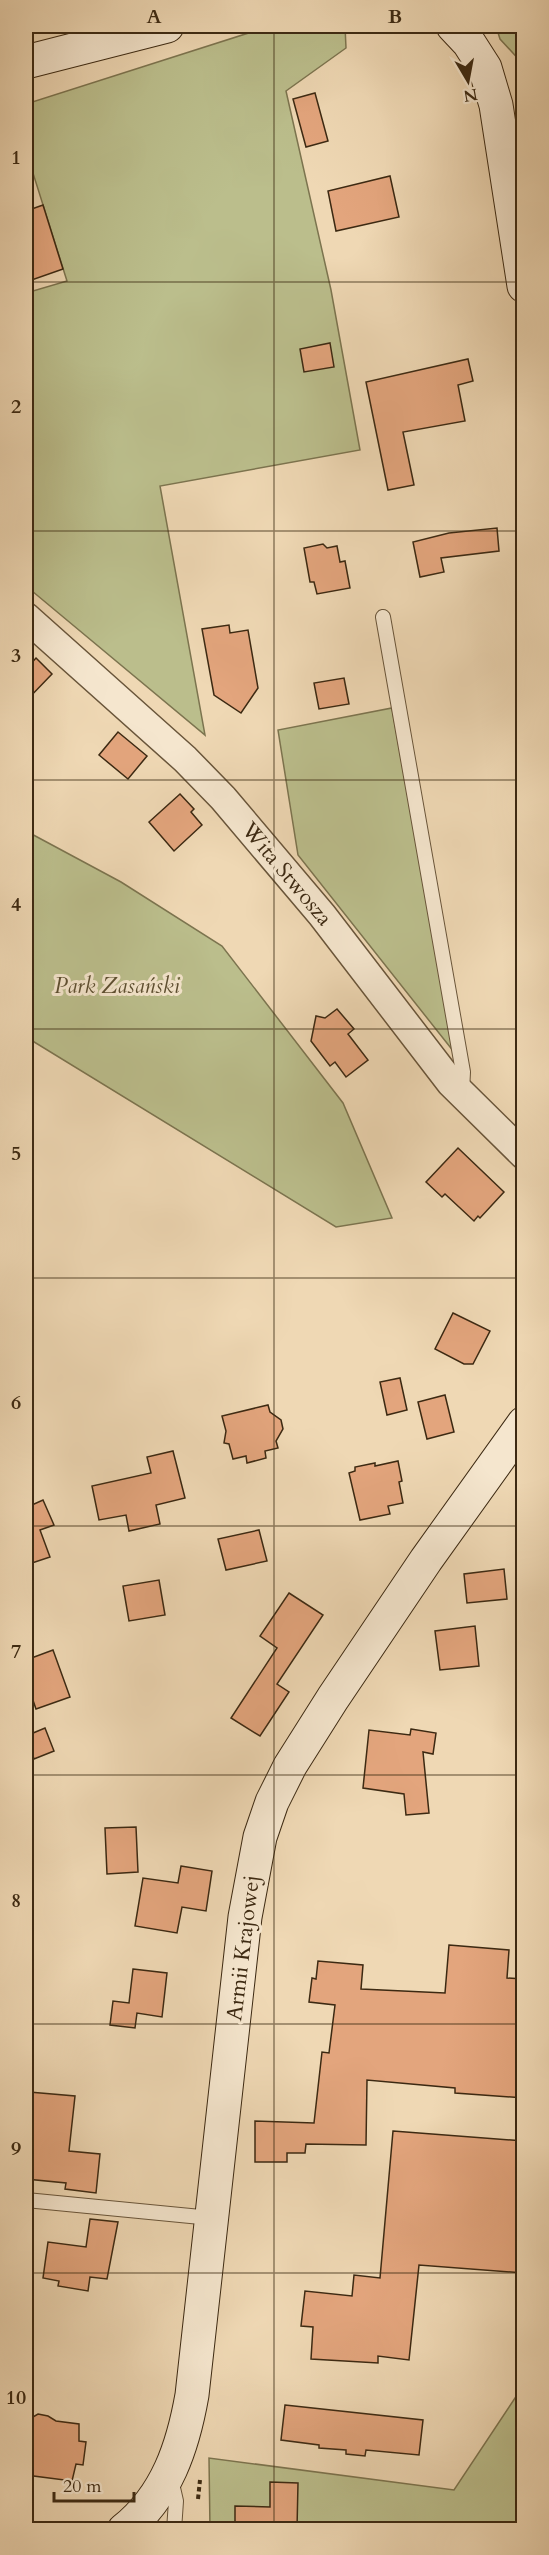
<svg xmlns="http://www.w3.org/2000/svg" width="549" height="2555" font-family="Cardo,serif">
  <rect width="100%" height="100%" fill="#efd8b4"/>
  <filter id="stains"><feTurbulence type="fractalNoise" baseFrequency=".00333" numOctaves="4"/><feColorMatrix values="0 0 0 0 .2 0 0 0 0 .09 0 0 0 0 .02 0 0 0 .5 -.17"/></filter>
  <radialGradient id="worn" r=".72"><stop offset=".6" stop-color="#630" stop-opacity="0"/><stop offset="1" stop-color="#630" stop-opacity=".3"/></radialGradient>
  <g fill="#bbbe8c" stroke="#7c744f" stroke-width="1.5">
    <path d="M302,26H345L346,48L286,91L331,290L360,450L160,486L205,735L26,586V293L67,281L26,151V104L258,30Z"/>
    <path d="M496,26H523V64L500,39Z"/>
    <path d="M392,708L454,1052L298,855L278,730Z"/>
    <path d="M26,831L121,882L222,946L343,1103L392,1218L336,1227L26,1037Z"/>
    <path d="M523,2386L524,2518L517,2529H210L209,2458L454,2490Z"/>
  </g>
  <g fill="#e3a57d" stroke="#3c2912" stroke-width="1.5">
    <path d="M315,93L328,141L306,147L293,99Z"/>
    <path d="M390,176L399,217L336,231L328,191Z"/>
    <path d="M43,205L63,269L26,282V211Z"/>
    <path d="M330,343L334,367L304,372L300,349Z"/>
    <path d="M468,359L473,381L458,385L465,421L403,432L414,485L388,490L366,382Z"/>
    <path d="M497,528L499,551L441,558L444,572L420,577L413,542L449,533Z"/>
    <path d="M323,544L327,548L337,546L340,562L345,561L350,588L317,594L314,582H310L304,548Z"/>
    <path d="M229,625L230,633L248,630L258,688L241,713L214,695L202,629Z"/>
    <path d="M36,658L52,674L26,701V669Z"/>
    <path d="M344,678L349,704L319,709L314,683Z"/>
    <path d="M118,732L147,756L128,779L99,755Z"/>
    <path d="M180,794L194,809L191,812L202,825L174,851L149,822Z"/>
    <path d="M337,1009L354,1029L348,1034L368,1060L346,1077L335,1062L330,1066L311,1041L316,1016L325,1018Z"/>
    <path d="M458,1148L504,1192L480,1218L478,1216L474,1221L445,1194L442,1197L426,1182Z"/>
    <path d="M453,1313L490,1331L473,1364H464L435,1349Z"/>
    <path d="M400,1378L407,1410L387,1415L380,1382Z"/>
    <path d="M445,1395L454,1432L427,1439L418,1402Z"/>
    <path d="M268,1405L270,1412L281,1420L283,1429L276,1441L278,1448L265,1451L266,1458L247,1463L246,1456L233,1459L229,1444L224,1443L226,1431L222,1416Z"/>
    <path d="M173,1451L185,1498L156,1505L160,1524L129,1531L126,1515L99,1520L92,1486L151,1473L147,1457Z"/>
    <path d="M398,1461L402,1481L399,1482L403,1503L388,1506L390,1514L360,1520L349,1473L355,1471V1467L375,1463V1466Z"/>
    <path d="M26,1497H29L32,1505L43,1500L54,1525L40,1530L50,1557L26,1565Z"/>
    <path d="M259,1530L267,1561L226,1570L218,1539Z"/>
    <path d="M504,1569L507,1599L467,1603L464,1574Z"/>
    <path d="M159,1580L165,1615L129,1621L123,1586Z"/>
    <path d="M289,1593L323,1615L277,1684L289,1692L260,1736L231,1718L277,1648L260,1636Z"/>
    <path d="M475,1626L479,1666L440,1670L435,1631Z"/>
    <path d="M53,1650L70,1697L36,1709L26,1680V1660Z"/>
    <path d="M45,1728L54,1751L34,1759L26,1736Z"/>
    <path d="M411,1729L436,1733L433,1754L423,1752L429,1813L406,1815L404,1794L363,1788L369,1730L410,1735Z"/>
    <path d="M136,1827L138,1872L107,1874L105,1828Z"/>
    <path d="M181,1866L212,1871L206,1911L182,1907L177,1933L135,1926L143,1878L178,1883Z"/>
    <path d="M449,1945L509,1950L507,1978L524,1979V2098L455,2093V2088L367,2080L366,2145L306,2144L305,2153H287V2162H255V2121L314,2123L322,2052L329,2053L335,2005L309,2002L312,1978L316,1979L318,1961L363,1965L361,1989L445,1993Z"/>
    <path d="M133,1969L167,1973L162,2017L137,2013L135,2028L110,2025L113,2001L129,2003Z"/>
    <path d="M29,2092L75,2096L69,2151L100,2154L96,2193L65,2189L66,2183L26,2179V2121Z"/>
    <path d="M393,2131L524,2141V2273L419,2265L409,2360L378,2356V2363L311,2359L313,2327L301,2326L305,2291L352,2296L354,2275L380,2278Z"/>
    <path d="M90,2219L118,2222L107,2279L90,2277L88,2291L58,2286L59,2281L43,2278L48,2242L86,2247Z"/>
    <path d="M285,2405L423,2420L419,2455L366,2450L365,2456L346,2454V2450L319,2448V2445L281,2440Z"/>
    <path d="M38,2414L48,2416L56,2421L79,2424V2441L86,2442L83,2465L76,2464L72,2481L26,2475V2421Z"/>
    <path d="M270,2482L298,2483L297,2529H235V2506L270,2507Z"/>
  </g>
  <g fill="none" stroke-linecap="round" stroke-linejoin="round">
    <g stroke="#69553a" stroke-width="16">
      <g id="lane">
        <path d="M383,617L463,1072L462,1091"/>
        <path d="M26,2200L211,2218"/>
        <path d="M171,2479L176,2501L174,2530"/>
      </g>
    </g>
    <g stroke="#69553a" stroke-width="31">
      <path id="street" d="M26,617L185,759L223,798L322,915L451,1083L524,1155"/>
    </g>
    <g stroke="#3c2912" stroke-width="35">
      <g id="secondary">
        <path d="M453,26L469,43L485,68L496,105L524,286"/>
        <path d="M26,62L167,26"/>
        <path d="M124,2530C167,2496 183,2446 192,2395L245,1917L260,1837L272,1802L290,1766L333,1698L426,1560L524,1423"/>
      </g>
    </g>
    <path stroke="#3c2912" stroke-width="4" stroke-dasharray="4.5 3" stroke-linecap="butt" d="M198,2499L200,2480"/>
    <use href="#lane" stroke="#f5e6ce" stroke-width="14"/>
    <use href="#street" stroke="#f5e6ce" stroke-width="28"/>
    <use href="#secondary" stroke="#f5e6ce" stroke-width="33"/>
  </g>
  <path fill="none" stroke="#3c2912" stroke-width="1.5" stroke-opacity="0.55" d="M274,26V2530M26,282H524M26,531H524M26,780H524M26,1029H524M26,1278H524M26,1526H524M26,1775H524M26,2024H524M26,2273H524"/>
  <g text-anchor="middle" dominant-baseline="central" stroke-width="6" stroke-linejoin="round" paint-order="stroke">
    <g font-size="22" fill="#3c2912" stroke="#f5e6ce">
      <text transform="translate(287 874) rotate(50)">Wita Stwosza</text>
      <text transform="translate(243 1948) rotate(-83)">Armii Krajowej</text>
    </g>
    <g font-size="22" font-style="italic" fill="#5c4e30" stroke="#f5e6ce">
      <text x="117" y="986">Park Zasański</text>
    </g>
  </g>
  <rect width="549" height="2555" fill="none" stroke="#efd8b4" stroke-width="66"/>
  <g transform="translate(468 81) rotate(170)" stroke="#f5e6ce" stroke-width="4.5" paint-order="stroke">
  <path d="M0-4.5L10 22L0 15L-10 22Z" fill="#3c2912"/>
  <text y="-9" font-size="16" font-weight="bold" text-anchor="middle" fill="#3c2912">N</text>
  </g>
  <path d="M54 2492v9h80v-9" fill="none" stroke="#3c2912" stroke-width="3"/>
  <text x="63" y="2492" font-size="18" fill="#3c2912" stroke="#f5e6ce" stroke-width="4.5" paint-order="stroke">20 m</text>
  <rect x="33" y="33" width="483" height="2489" fill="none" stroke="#3c2912" stroke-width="2"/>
  <g font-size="20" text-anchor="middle" font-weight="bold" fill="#3c2912">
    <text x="154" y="23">A</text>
    <text x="395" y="23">B</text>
    <text x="16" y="164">1</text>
    <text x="16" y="413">2</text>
    <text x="16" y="662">3</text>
    <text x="16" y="911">4</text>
    <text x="16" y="1160">5</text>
    <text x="16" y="1409">6</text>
    <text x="16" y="1658">7</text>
    <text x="16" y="1907">8</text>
    <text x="16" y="2155">9</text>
    <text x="16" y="2404">10</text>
  </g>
  <rect width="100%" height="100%" filter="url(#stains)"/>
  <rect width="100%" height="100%" fill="url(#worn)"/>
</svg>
